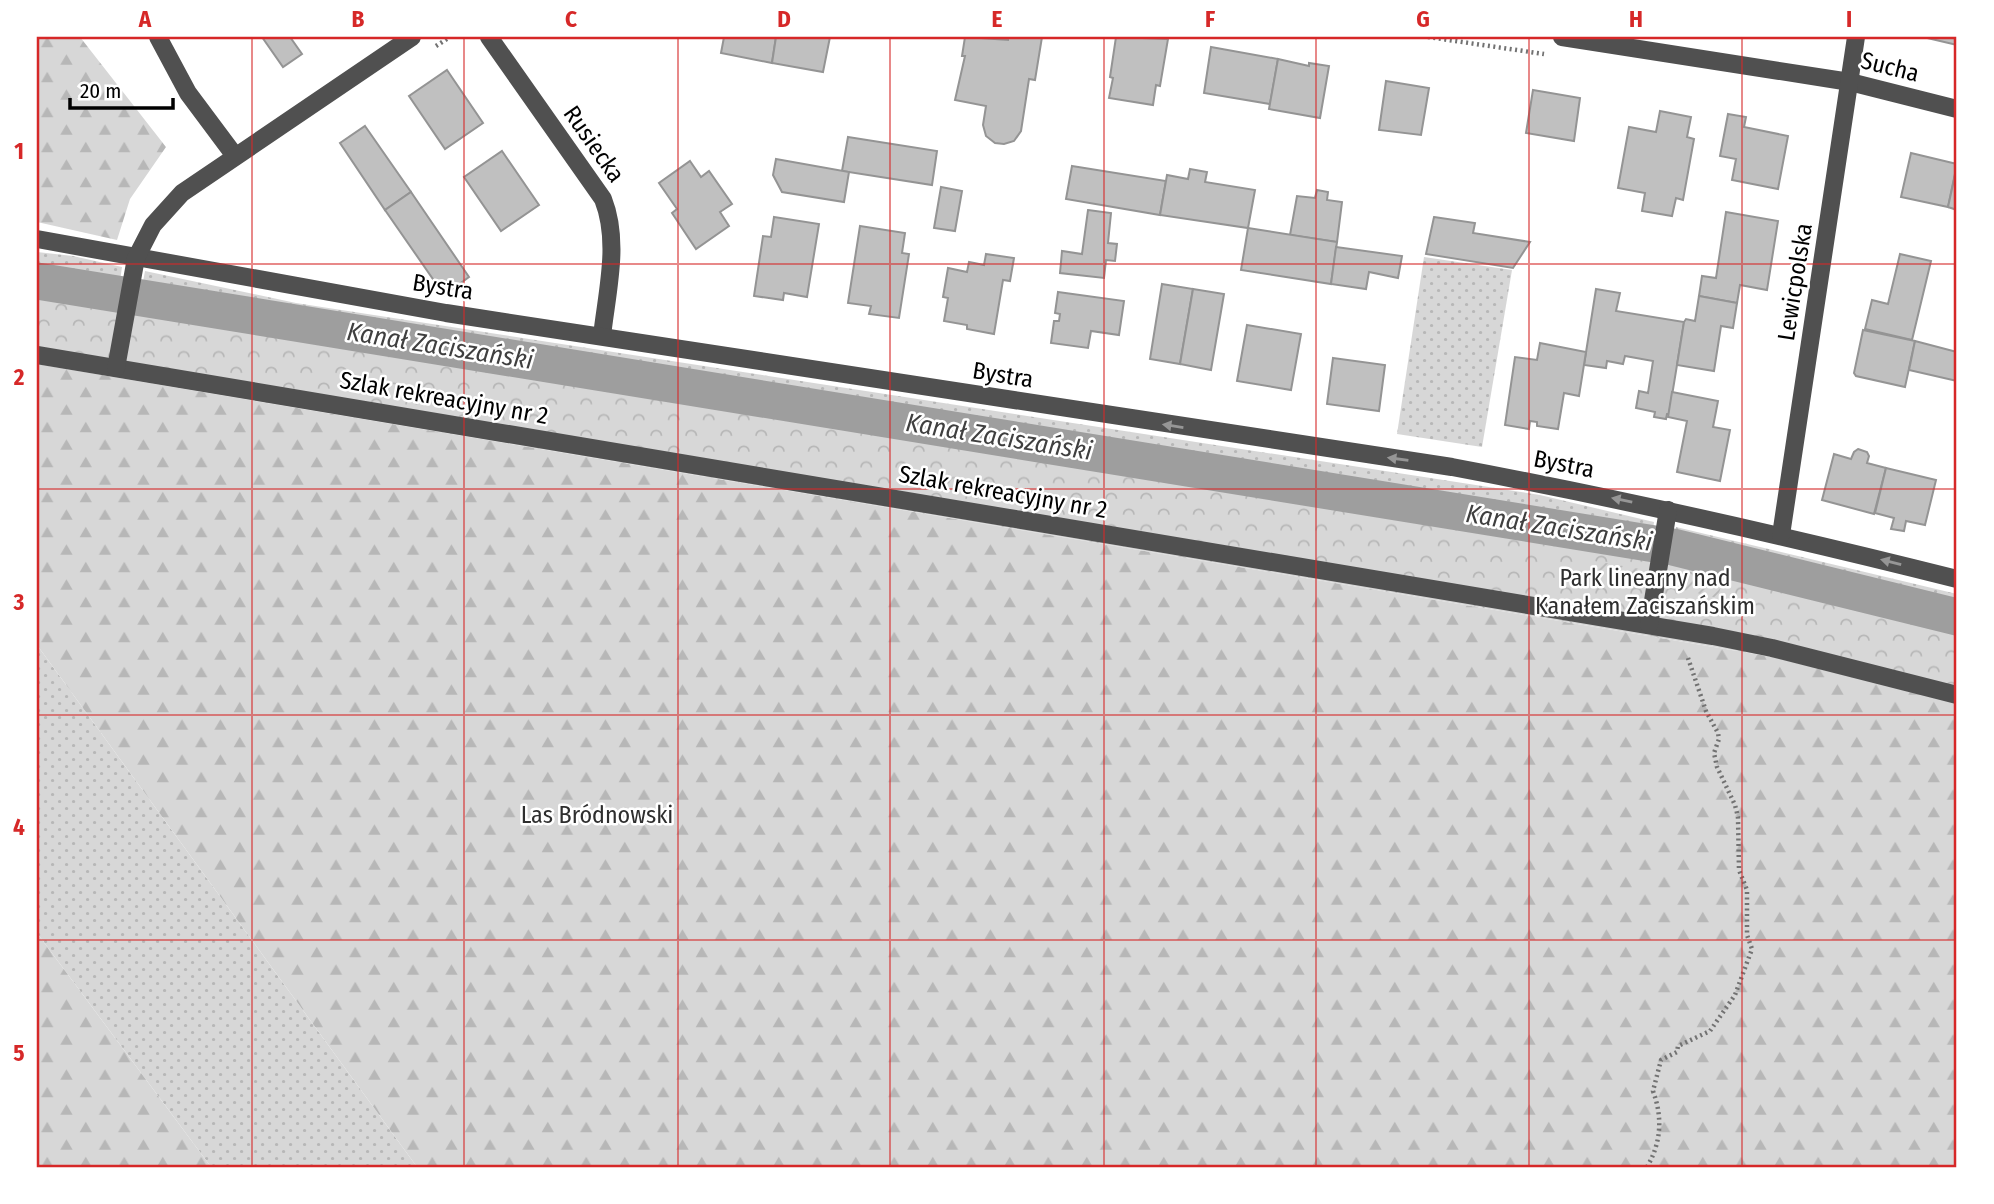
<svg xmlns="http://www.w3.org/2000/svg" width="1994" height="1204" font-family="'Fira Sans Condensed',sans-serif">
  <defs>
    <pattern id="grass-dots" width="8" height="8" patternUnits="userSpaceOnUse" patternTransform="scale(1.75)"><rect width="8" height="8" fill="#d7d7d7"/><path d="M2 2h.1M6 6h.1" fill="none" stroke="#b7b7b7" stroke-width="1.8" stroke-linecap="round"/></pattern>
    <pattern id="forest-firs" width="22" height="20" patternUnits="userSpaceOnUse" patternTransform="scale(1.75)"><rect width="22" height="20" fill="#d7d7d7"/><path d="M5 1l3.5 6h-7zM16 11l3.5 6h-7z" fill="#b7b7b7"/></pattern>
    <pattern id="park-crowns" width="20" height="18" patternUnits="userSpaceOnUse" patternTransform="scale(1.75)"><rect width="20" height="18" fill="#d7d7d7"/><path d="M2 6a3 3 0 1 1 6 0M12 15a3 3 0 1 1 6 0" fill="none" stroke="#b7b7b7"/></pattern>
    <pattern id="garden-furrows" width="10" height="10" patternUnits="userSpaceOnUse" patternTransform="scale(1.75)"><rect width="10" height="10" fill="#d7d7d7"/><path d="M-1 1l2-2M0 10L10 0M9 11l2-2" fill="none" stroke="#b7b7b7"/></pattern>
  </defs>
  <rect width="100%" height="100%" fill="#fff"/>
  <g fill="url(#grass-dots)">
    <path d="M37,252L73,256L122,267L119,288L37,275Z"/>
    <path d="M1424,257L1512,270L1482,447L1397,434Z"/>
    <path d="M145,271L296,303L1540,495L1654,522L1652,538L141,292Z"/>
    <path d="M1676,527L1957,594V612L1674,542Z"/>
    <path d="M37,645L417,1167H211L37,933Z"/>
  </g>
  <g fill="url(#forest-firs)">
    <path d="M37,37H80L166,147L130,199L117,240L37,222Z"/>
    <path d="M37,364L1773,657L1957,703V1167H417L37,645Z"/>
    <path d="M37,933L211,1167H37Z"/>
  </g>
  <path fill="url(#park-crowns)" d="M37,286L1696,557L1957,623V703L1773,657L37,364Z"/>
  <g fill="url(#garden-furrows)">
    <path d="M1594,561L1646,570L1644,582L1591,573Z"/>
    <path d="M1668,573L1721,585L1718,598L1667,586Z"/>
  </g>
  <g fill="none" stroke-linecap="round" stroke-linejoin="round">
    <path stroke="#9e9e9e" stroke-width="37" d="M37,281L1673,547L1957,617"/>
  </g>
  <g fill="#c0c0c0" stroke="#949494" stroke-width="2">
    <path d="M262,37H290L302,54L283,67Z"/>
    <path d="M724,37H776L772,63L721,53Z"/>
    <path d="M776,37H830L823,72L772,63Z"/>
    <path d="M965,37L1008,40V37H1042L1035,80L1029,79L1021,131L1014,141L1004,144L995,143L986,136L983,125L986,106L955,100L965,56H962Z"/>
    <path d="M1116,37L1168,39L1160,86L1156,85L1153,105L1109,98L1113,78L1110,77Z"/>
    <path d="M1923,37H1957V45Z"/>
    <path d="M1211,47L1278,59L1270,104L1204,93Z"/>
    <path d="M1278,59L1309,66V63L1329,66L1320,118L1269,109Z"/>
    <path d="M447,70L483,123L445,149L409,96Z"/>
    <path d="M1386,81L1429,88L1421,135L1379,130Z"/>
    <path d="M1533,90L1580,98L1574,141L1526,133Z"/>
    <path d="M1660,111L1691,117L1687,137L1694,139L1683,200L1676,198L1672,216L1642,211L1645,193L1618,188L1629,127L1656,132Z"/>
    <path d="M1728,114L1746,117L1744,127L1788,136L1778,189L1732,180L1736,159L1720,156Z"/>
    <path d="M365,126L411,192L385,210L340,143Z"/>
    <path d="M848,137L937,151L932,185L842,171Z"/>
    <path d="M502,151L539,205L501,231L464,177Z"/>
    <path d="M1911,153L1957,164L1948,207L1901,197Z"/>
    <path d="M776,159L849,172L844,202L782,192L773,175Z"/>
    <path d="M690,161L701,177L709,171L732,204L720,212L729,226L696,249L672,213L677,209L659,183Z"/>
    <path d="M1072,166L1166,181L1160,215L1066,199Z"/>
    <path d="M1957,166V210L1948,207Z"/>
    <path d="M1190,169L1207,172L1205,182L1255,190L1248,228L1160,215L1167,175L1188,179Z"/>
    <path d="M941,187L962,191L955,231L934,228Z"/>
    <path d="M1317,190L1328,192L1327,200L1342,202L1337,242L1290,235L1297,196L1315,198Z"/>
    <path d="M411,192L469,277L444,295L385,210Z"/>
    <path d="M1088,210L1111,213L1108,243L1117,244L1115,261L1106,260L1104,278L1060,273L1062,251L1082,254Z"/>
    <path d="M1726,212L1778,221L1767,290L1740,285L1737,303L1699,296L1702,276L1716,278Z"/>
    <path d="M774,217L819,224L807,297L784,293L783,300L754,296L763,236L771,237Z"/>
    <path d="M1434,217L1475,223L1473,233L1530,242L1513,268L1426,254Z"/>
    <path d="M860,226L905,233L902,253L909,254L899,318L869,314L871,306L848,303Z"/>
    <path d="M1248,228L1337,242L1331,284L1241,270Z"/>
    <path d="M1336,247L1402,256L1398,278L1369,272L1366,289L1331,284Z"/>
    <path d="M986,254L1014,258L1010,281L1003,280L994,334L967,329V325L944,321L948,298L943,297L948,268L967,272L969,262L984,265Z"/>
    <path d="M1900,254L1931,261L1912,340L1865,329L1872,300L1888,304Z"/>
    <path d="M1162,284L1193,289L1180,364L1150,359Z"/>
    <path d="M1193,289L1224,294L1211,370L1180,364Z"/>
    <path d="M1596,289L1620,293L1616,311L1684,322L1669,414H1667L1666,419L1654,417L1655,412L1636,408L1639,391L1648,393L1653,361L1625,356L1623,364L1607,361L1606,368L1584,365Z"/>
    <path d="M1058,292L1124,301L1119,335L1091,331L1088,348L1051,343L1054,321H1059L1060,314L1055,313Z"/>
    <path d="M1699,296L1737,303L1733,328L1721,326L1714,371L1677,365L1684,322L1686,319L1695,321Z"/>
    <path d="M1247,325L1301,334L1291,390L1237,381Z"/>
    <path d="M1863,330L1915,341L1905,387L1856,376L1854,373Z"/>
    <path d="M1915,341L1957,352V381L1909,370Z"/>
    <path d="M1540,343L1586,352L1579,396L1564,393L1558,429L1537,426V422L1530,421L1529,429L1505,425L1515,357L1537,360Z"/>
    <path d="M1333,358L1385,365L1379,411L1327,404Z"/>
    <path d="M1672,392L1718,401L1713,427L1730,430L1720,481L1677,472L1687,421L1668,417Z"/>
    <path d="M1858,449L1867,452L1869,456L1867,463L1886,468L1874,514L1822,500L1834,454L1851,459L1854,452Z"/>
    <path d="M1886,468L1936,480L1925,525L1906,521L1904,531L1891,529L1894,518L1875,513Z"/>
  </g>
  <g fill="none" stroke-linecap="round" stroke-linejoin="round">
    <g stroke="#727272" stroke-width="4.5" stroke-dasharray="2 3.5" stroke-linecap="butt">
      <path d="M1428,37L1544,54"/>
      <path d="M436,46L450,37"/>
      <path d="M1719,611L1723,595"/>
      <path d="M1647,1167C1661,1143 1663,1118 1653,1091L1661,1060L1677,1052L1678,1046L1710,1031L1735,995L1752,949L1747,935V890L1739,870L1738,817L1735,805L1717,767L1714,753L1719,739L1718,733L1706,711L1688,658"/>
    </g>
    <g stroke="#505050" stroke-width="18">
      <path d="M158,37L188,93L235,156"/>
      <path d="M489,37L603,199C620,242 607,291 602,336"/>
      <path d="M1562,37L1850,82L1957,109"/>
      <path d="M37,239L446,313L1452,467C1622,499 1790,537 1957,579"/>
      <path d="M37,355L1713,636L1772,648L1957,695"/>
      <path d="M116,368L136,258L153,225L182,193L412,37"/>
      <path d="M1781,535L1856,37"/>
      <path d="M1649,625L1668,510"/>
    </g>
  </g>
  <defs><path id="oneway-solid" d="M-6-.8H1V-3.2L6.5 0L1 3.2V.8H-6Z" transform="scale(1.75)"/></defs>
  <g fill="#969696">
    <use href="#oneway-solid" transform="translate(1173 426) rotate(-171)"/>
    <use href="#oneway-solid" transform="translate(1398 459) rotate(-172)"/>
    <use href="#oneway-solid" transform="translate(1622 500) rotate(-168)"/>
    <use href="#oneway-solid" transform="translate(1891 562) rotate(-166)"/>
  </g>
  <path fill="none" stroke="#d62828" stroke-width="2" stroke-opacity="0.55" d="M252,37V1167M464,37V1167M678,37V1167M890,37V1167M1104,37V1167M1316,37V1167M1529,37V1167M1742,37V1167M37,264H1957M37,489H1957M37,715H1957M37,940H1957"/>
  <g text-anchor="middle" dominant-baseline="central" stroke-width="5" stroke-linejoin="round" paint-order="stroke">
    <g font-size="24" fill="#000" stroke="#fff">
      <text transform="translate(1890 67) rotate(14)">Sucha</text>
      <text transform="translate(594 144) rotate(55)">Rusiecka</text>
      <text transform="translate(1795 282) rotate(-81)">Lewicpolska</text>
      <text transform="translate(443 287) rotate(9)">Bystra</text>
      <text transform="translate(1003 375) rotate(9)">Bystra</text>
      <text transform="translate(444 398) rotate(10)">Szlak rekreacyjny nr 2</text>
      <text transform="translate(1564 464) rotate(11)">Bystra</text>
      <text transform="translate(1003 492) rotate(10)">Szlak rekreacyjny nr 2</text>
    </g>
    <g font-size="24" fill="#2e2e2e" stroke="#fff">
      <text x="1645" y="578">Park linearny nad<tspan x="1645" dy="28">Kanałem Zaciszańskim</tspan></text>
      <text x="597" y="815">Las Bródnowski</text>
    </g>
    <g font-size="26" font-style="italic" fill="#3f3f3f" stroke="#fff">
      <text transform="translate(440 346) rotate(9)">Kanał Zaciszański</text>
      <text transform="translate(999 437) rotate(9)">Kanał Zaciszański</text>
      <text transform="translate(1559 528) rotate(9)">Kanał Zaciszański</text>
    </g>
  </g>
  <rect width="1994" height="1204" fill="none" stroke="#ffffff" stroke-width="77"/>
  <path d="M70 98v10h103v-10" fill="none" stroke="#000000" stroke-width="3.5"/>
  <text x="80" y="98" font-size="21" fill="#000000" stroke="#ffffff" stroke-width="5" paint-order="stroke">20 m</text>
  <rect x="38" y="38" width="1917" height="1128" fill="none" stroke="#d62828" stroke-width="2.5"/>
  <g font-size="23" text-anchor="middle" font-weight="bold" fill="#d62828">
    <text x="145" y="27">A</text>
    <text x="358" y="27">B</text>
    <text x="571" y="27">C</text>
    <text x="784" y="27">D</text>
    <text x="997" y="27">E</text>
    <text x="1210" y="27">F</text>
    <text x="1423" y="27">G</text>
    <text x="1636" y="27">H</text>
    <text x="1849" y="27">I</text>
    <text x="19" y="159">1</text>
    <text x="19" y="385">2</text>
    <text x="19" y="610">3</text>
    <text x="19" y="835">4</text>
    <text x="19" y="1061">5</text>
  </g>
</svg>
